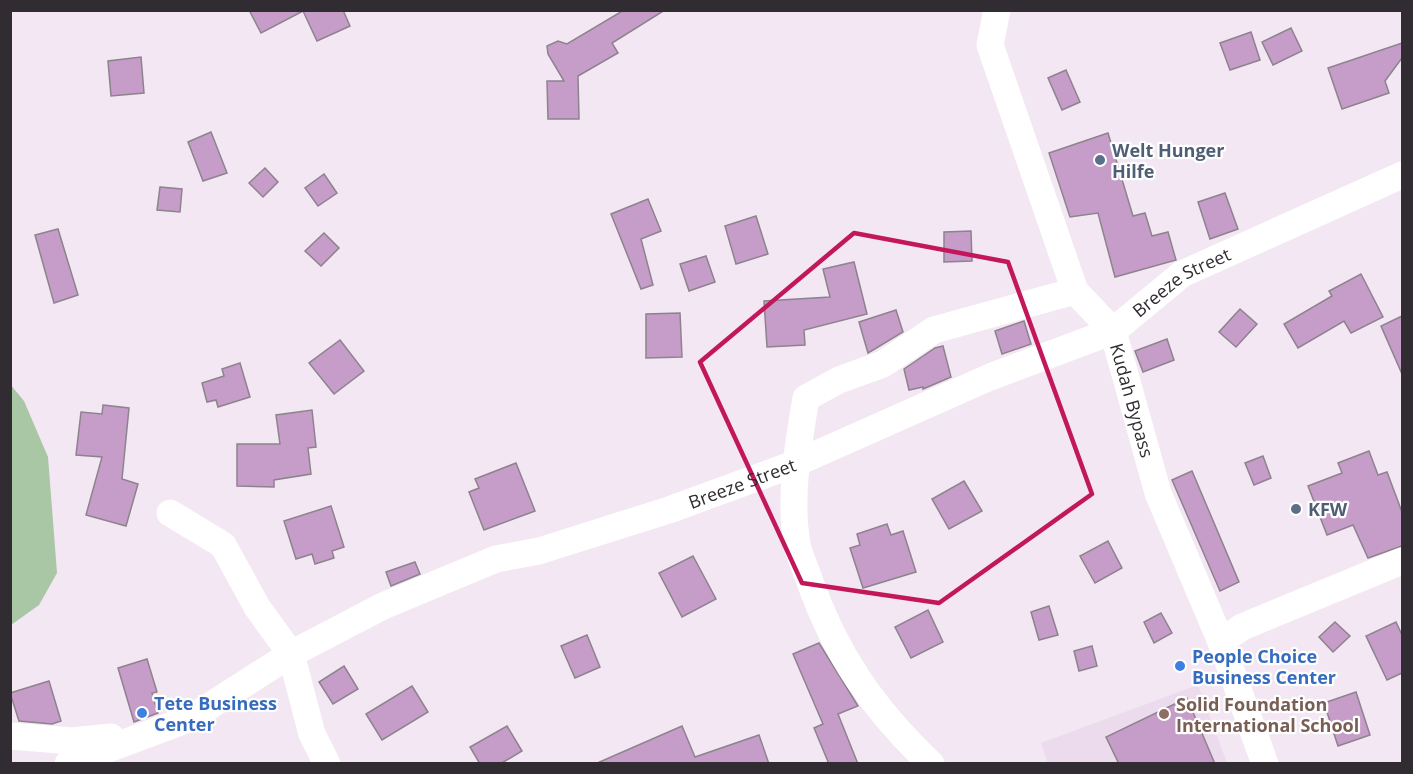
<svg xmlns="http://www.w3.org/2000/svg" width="1413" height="774" font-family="'Open Sans',sans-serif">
  <rect width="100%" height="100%" fill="#f2e7f2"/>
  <path fill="#ebdbec" d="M1198,685L1227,763H1048L1041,743Z"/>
  <path fill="#a9c6a5" d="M10,384L24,401L48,457L57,573L39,605L11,625Z"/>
  <g fill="#c69cc9" stroke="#8d838d" stroke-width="1.5">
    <path d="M249,10H343L350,26L317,41L303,11L261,33Z"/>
    <path d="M624,10H665L612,43L618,53L578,76L579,119H548L547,81H564L548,54L547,46L558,41L567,44Z"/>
    <path d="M1291,28L1302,51L1273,65L1262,42Z"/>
    <path d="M1251,32L1260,60L1230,70L1220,43Z"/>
    <path d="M1402,43V58L1385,81L1389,93L1342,109L1328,68Z"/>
    <path d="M141,57L144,93L111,96L108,61Z"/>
    <path d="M1066,70L1080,102L1062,110L1048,78Z"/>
    <path d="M211,132L227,173L203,181L188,142Z"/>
    <path d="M1108,133L1133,216L1145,213L1152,236L1168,232L1176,260L1115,277L1098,213L1070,217L1049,153Z"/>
    <path d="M265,168L278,182L263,197L249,183Z"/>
    <path d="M324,174L337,193L318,206L305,188Z"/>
    <path d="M160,187L182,189L180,212L157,210Z"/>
    <path d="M1225,193L1238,229L1210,239L1198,202Z"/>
    <path d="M648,199L661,231L641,239L653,285L641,289L611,214Z"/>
    <path d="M756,216L768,254L736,264L725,226Z"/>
    <path d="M58,229L78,295L54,303L35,235Z"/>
    <path d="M971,231L972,261L944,262V232Z"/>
    <path d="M324,233L339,248L321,266L305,251Z"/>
    <path d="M706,256L715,282L689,291L680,264Z"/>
    <path d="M854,262L867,314L804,330L805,345L767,347L764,301L830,297L823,269Z"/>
    <path d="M1361,274L1383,317L1351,333L1344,321L1298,348L1284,324L1332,296L1329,291Z"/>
    <path d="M1240,309L1257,324L1236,347L1219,332Z"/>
    <path d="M896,310L903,332L868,353L859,322Z"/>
    <path d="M680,313L682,357L646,358V314Z"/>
    <path d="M1402,316V374L1381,326Z"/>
    <path d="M1024,321L1031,344L1002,354L995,331Z"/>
    <path d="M1167,339L1174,360L1143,372L1135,351Z"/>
    <path d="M340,340L364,371L334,394L309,363Z"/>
    <path d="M943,346L951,377L923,389V387L909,390L904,369L935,348Z"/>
    <path d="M240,363L250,397L218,407L216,400L207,402L202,383L224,376L222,369Z"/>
    <path d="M103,405L129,408L122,479L138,484L126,526L86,515L102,457L76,455L81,412L102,414Z"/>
    <path d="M312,410L316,447L308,448L311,474L274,480V487L237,486V444H280L276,415Z"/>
    <path d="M1369,451L1378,475L1387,472L1402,512V546L1368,558L1353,525L1327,535L1308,486L1342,473L1338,463Z"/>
    <path d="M1263,456L1271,478L1254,485L1245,463Z"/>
    <path d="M516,463L535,511L484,530L469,492L479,488L475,479Z"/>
    <path d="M1192,471L1239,582L1220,591L1172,480Z"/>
    <path d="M964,481L982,511L949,529L932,499Z"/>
    <path d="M331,506L344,547L332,551L334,558L315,564L312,554L296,559L284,521Z"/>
    <path d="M887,524L891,535L903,531L916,572L863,588L850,548L860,545L857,534Z"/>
    <path d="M1108,541L1122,568L1095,583L1080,556Z"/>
    <path d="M693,556L716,599L682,617L659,573Z"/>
    <path d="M415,562L420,574L391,586L386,572Z"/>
    <path d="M1049,606L1058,635L1039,640L1031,612Z"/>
    <path d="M928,610L943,642L911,658L895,627Z"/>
    <path d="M1161,613L1172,633L1154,643L1144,622Z"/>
    <path d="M1335,622L1350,636L1333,652L1319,637Z"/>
    <path d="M1396,622L1402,635V673L1387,680L1366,636Z"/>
    <path d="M587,635L600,667L575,678L561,646Z"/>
    <path d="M819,643L858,706L838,714L858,764H829L814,728L823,724L793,654Z"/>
    <path d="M1092,646L1097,666L1079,671L1074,651Z"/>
    <path d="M147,659L157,692L152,693L158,713L134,722L118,668Z"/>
    <path d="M344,666L358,689L333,704L319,682Z"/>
    <path d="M49,681L61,721L52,724L19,721L10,693Z"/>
    <path d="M412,686L428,712L382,740L366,714Z"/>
    <path d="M1356,692L1370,735L1338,746L1324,703Z"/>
    <path d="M1187,698L1215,764H1119L1106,737Z"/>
    <path d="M507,726L522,751L500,764H480L470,747Z"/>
    <path d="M682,726L695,757L759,735L769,764H595Z"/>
  </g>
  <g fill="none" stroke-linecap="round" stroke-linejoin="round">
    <g stroke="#fff" stroke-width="27">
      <path id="s1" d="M997,10L990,45L1075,291L1113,331L1158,493L1221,642L1265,764"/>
      <path d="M170,513L223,545L257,607L291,654L312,734L327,764"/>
      <path d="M1221,642L1242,627L1402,561"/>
      <path d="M10,736L71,741L111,737"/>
      <path id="s2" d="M68,764L191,718L291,654L383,606L496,559L539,551L669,510L794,464L990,377L1113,331L1182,274L1402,175"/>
      <path d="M931,764C873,709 835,654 809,579C805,567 799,555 797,544C789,497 798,445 806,398L839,380L883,364L934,330L1075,291"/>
    </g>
  </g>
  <path fill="none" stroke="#c2185b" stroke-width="4.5" stroke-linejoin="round" d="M854,233L1008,262L1092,494L939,603L802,583L700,362Z"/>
  <g fill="#5c6f8a" stroke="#fff" stroke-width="2">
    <circle cx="1100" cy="160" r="6"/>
    <circle cx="1296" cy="509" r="6"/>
  </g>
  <g fill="#3f7fe0" stroke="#fff" stroke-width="2">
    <circle cx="1180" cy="666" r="6"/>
    <circle cx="142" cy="713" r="6"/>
  </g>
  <circle fill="#8d6e63" stroke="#fff" stroke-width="2" cx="1164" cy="714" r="6"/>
  <g text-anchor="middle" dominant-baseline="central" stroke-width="4.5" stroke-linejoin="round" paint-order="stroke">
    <g font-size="18" font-weight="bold" fill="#4e5e75" stroke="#fff" text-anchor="start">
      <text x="1112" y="150">Welt Hunger<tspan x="1112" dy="21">Hilfe</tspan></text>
      <text x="1308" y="509">KFW</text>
    </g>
    <g font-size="18" fill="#302c31" stroke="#fff">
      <text stroke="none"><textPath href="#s2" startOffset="1220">Breeze Street</textPath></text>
      <text stroke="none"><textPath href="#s1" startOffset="423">Kudah Bypass</textPath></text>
      <text stroke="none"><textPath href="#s2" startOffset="734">Breeze Street</textPath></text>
    </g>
    <g font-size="18" font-weight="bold" fill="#366cbe" stroke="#fff" text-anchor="start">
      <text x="1192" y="656">People Choice<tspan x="1192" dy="21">Business Center</tspan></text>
      <text x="154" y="703">Tete Business<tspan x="154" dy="21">Center</tspan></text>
    </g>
    <g font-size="18" font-weight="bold" fill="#785e54" stroke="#fff" text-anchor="start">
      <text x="1176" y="704">Solid Foundation<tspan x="1176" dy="21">International School</tspan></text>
    </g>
  </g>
  <rect width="1413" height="774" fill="none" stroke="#302c31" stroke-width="24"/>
</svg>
